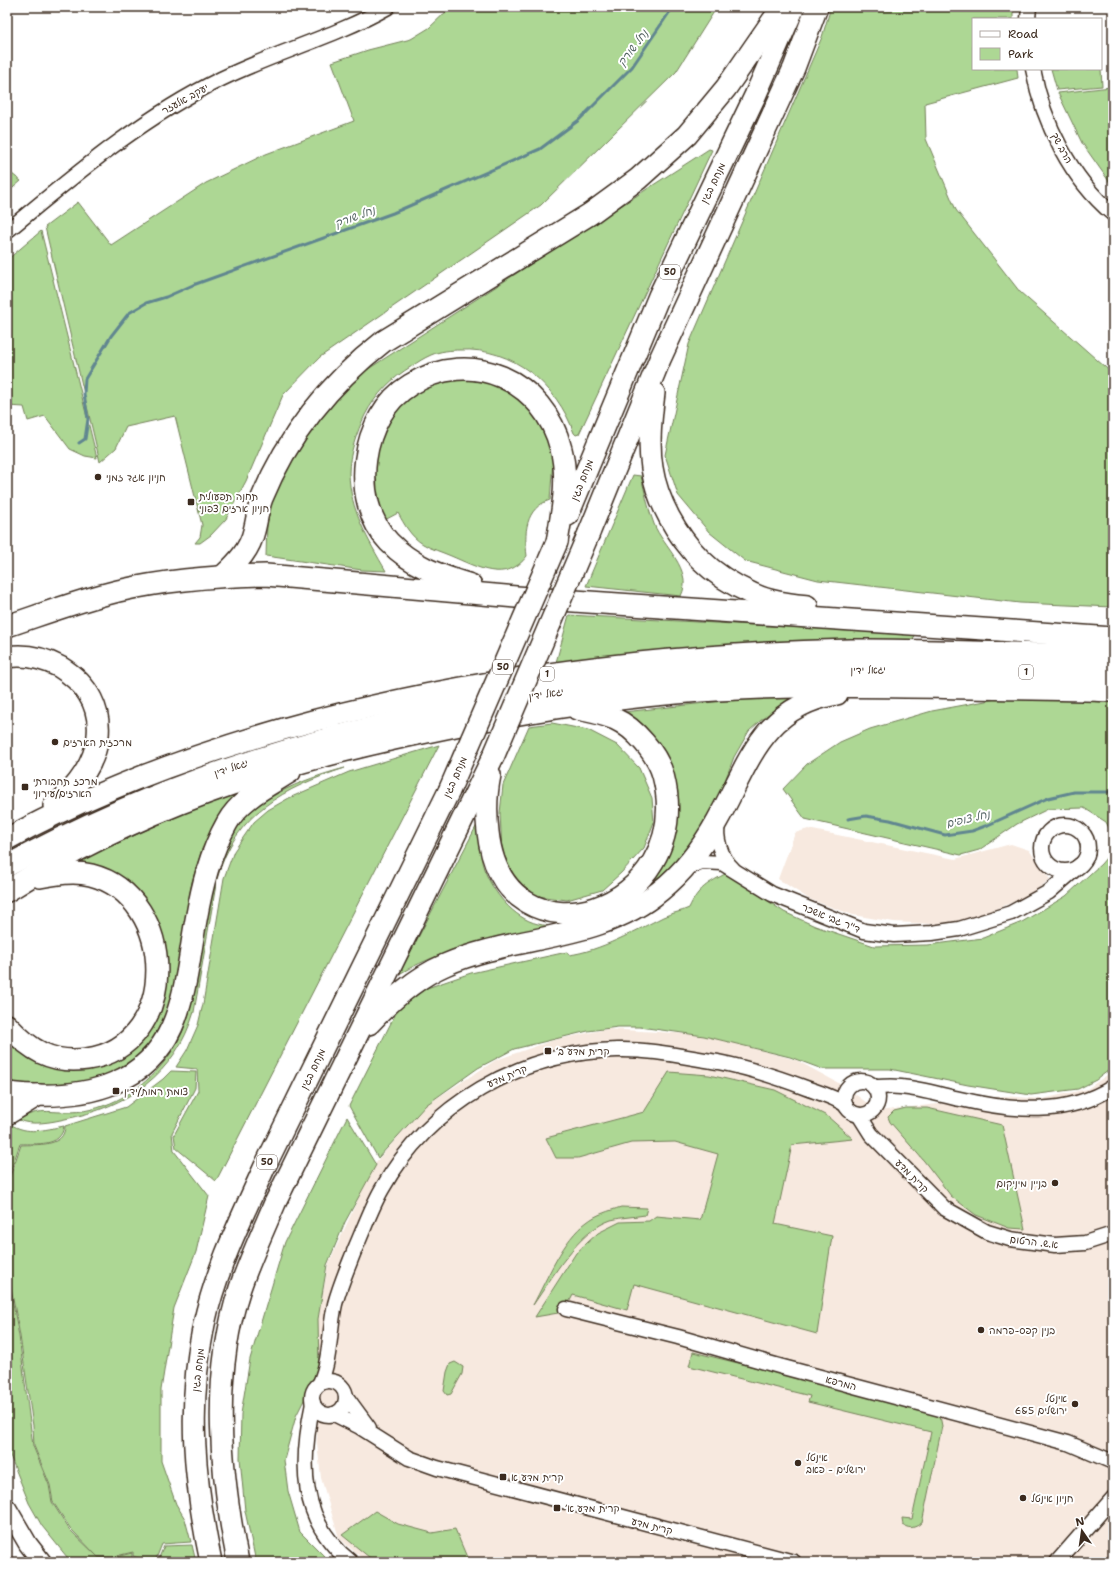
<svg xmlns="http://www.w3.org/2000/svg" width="1120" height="1569" font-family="'Shantell Sans','Playpen Sans Hebrew',sans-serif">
  <rect width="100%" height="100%" fill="#fff"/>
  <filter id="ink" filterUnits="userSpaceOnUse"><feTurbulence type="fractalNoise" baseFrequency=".025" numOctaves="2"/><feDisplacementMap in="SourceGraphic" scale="8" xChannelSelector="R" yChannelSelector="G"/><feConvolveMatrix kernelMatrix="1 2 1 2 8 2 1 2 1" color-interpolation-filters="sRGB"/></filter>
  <g filter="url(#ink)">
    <g fill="#f7e9df">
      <path d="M808,829L955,859L1011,844L1029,850L1050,879L1029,896L965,921L932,924L894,922L853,915L809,899L778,879L795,833Z"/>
      <path d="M607,1029L708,1035L796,1060L844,1086L878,1111L1005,1096L1042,1099L1087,1089L1113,1071V1562H366L339,1538L321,1478L317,1443L318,1319L328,1265L374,1164L426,1105L496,1060L554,1040Z"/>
    </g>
    <g fill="#add794" stroke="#748059">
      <path d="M451,7H717L676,72L541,205L320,357L283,395L246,481L226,519L211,535L200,543H195L200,537L202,525L175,416L126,427L116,448L100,462L45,227L78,202L111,245L206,183L266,154L354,121L332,62L368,50L411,39L429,28Z"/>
      <path d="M831,7H1013V19H973V69H1017L1018,78L925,103L926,139L956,210L1020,292L1113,374V607L1020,603L818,580L745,561L709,532L678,495L665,455L689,344L822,37Z"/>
      <path d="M1051,69H1101L1102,86L1057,90Z"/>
      <path d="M1111,87L1113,93V187L1082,143L1058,93Z"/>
      <path d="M709,149L712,150L711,152L579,434L576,435L574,433C557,385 513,347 460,350C451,350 440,351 431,355C424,358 418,362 412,366C392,378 376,394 365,415C357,432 349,454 349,473C350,510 368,540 386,571L362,570L266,556L267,523L273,496L280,482L302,442L325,409L359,375Z"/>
      <path d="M7,170L21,181L7,193Z"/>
      <path d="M41,231L97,458L85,456L70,449L45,416L28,421L24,407L7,406V260Z"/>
      <path d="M445,379L486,380L525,400L547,435L553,461L550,500C525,508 524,533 527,556C506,584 477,567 451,556C442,552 431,549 423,544C411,537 404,524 398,513L383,521L372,484L377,445L397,407L412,393Z"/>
      <path d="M633,475L641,476C645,492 648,509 654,524C663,547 694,570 681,596L586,586Z"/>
      <path d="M569,615L916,634L909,645L555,666Z"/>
      <path d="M806,695L767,715L749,731L734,757L717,802L677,866L627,903C660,875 685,833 673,788C671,781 663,774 658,768C644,750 630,731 615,713L741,699Z"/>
      <path d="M1007,697L1113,698V849L1110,830L1106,822L1084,808L1048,809L1017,824L979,850L961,855L805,819L783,789L807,764L840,742L870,729L932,711Z"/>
      <path d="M552,723L588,730L617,745L639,768L652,798L654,822L644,848L621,873L602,890L567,900L537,896L515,879L502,850L500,813L503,785L529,726Z"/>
      <path d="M439,745L216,1181L176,1148L174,1135L198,1091L197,1069L176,1067L187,1050L198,1025L203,1004L224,878L234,851L254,822L268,810L289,798L349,772Z"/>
      <path d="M345,768C284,788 235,813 217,879L194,1012C175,1075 127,1107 65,1119C52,1122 31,1126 19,1120C38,1107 51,1113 71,1112C107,1111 142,1090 164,1062C187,1034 193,1002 198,967C202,942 204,917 209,892C211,884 215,875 218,867C222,859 224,850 228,841C247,800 303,779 345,768Z"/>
      <path d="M241,793L215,823L202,849L192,882L187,910L185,940L166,1022L140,1060L87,1085L7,1086V1039L31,1059L53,1067L134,1047L160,935L84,866L82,859L191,810Z"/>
      <path d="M479,821C479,836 479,854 484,869C493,892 513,918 538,924C550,927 563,925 575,924C515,936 453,943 399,974Z"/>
      <path d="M1113,850V1067L1096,1080L1078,1089L1031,1095L968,1085L890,1069H822L790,1057L704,1036L640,1027H618L588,1031L514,1049L478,1068L426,1105L378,1158L349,1106L398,1009L427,988L471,973L567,952L569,955C600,951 635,931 663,917C671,913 681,912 689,908C698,888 708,883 727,873L784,912L815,926L874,946L928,945L983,938L1022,922L1066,896L1101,864Z"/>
      <path d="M171,1071L196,1072L195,1088L172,1133L174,1151L209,1196L196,1252L174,1308L161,1390V1461L176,1504L185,1519L191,1542L162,1544L156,1559L143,1560L133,1556V1552L112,1557H98L70,1528L53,1502L50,1485L34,1446L33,1426L20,1336L8,1271L7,1185L21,1145C36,1144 65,1148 65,1126L126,1107L163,1079Z"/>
      <path d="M669,1072L709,1075L775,1090L827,1116L853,1139L792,1145L775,1224L832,1236L817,1334L634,1284L627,1310L573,1295L564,1312L535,1317L576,1253L598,1233L620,1222L649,1221L656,1216L700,1220L718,1154L675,1142L631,1143L578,1158H556L546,1138L644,1112Z"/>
      <path d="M906,1108H927L1002,1125L1025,1229L1009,1228L976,1215L951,1196L924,1161L890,1122L888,1117L894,1111Z"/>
      <path d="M347,1117L376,1165L345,1222L327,1265L318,1319L319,1370L296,1416L284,1460L288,1491L300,1532L330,1562H256L245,1511L240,1458L241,1414L250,1359L285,1242Z"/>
      <path d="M10,1124C28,1135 43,1130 64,1126C61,1148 36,1143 20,1144L7,1181V1128Z"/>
      <path d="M621,1207L647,1208L645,1215C634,1217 622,1217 611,1220C578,1231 553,1277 533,1305C547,1279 563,1239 587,1222C597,1214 609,1211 621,1207Z"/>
      <path d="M7,1271L19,1336L33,1446L49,1485L52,1502L69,1529L98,1557L112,1558L132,1553V1558L143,1562L158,1560L164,1546L192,1545L196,1562H71L42,1526L29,1503L7,1448Z"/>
      <path d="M693,1352L930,1410L940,1416L942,1426L922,1523C915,1527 911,1530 903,1525L902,1518L912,1519L931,1432L808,1402L810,1396L689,1366Z"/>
      <path d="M455,1362L463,1367L462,1374L451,1394L447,1395L444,1391L447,1372L450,1364Z"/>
      <path d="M375,1511L398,1524L432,1533L455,1529L469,1562H375L342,1535Z"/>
    </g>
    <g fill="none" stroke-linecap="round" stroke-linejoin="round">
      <g stroke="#618690" stroke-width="3">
        <path d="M79,443L85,439L88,419L84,394L85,379L111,336L129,313L146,303L166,297L193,285L393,213L540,149L579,120L632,67L673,7"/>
        <path d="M848,819L866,816L890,820L945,835L972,831L988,825L1048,798L1074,792H1113"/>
      </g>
      <g stroke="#3b2a1e" stroke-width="17">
        <g id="minor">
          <path d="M1028,19L1029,7"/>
          <path d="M1033,69C1043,123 1071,179 1113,214"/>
          <path d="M7,231C75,175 141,118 221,79C276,52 335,37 388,7"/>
          <path d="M718,821C715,838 720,857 733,869"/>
          <circle cx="1065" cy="848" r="23"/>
          <path d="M686,868L702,862L722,863L772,894L864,931L894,935L932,933L959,929L1011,913L1049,892L1080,865"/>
          <circle cx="861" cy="1098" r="17"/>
          <path d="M874,1087C883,1087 892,1086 901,1087C921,1089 941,1095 960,1099C1012,1111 1066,1117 1113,1087"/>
          <path d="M859,1115L871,1134L944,1208L987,1232L1010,1239L1055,1245L1085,1243L1113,1234"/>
          <path d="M566,1309L678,1337L779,1366L1068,1443L1113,1462"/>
          <circle cx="329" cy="1398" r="17"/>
          <path d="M320,1383C331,1358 329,1331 335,1304C340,1285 348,1267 355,1249C364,1229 371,1208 382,1189C429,1105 520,1052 617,1050C651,1049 685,1057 718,1062C749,1068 777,1077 806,1088C820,1093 833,1096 846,1105"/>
          <path d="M347,1398L369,1428"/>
          <path d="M313,1403C300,1463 299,1521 351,1562"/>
          <path d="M334,1414L360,1427L409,1458L437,1468L794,1562"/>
          <path d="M1057,1562L1113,1498"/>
        </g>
      </g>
      <g stroke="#3b2a1e" stroke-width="21">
        <path id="major" d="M7,1508L28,1544L42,1562"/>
      </g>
      <g stroke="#3b2a1e" stroke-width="24">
        <g id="highway">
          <path d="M654,393C651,418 648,443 652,468C657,501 677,536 700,559C714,573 735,586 753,594C769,602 789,604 807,606"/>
          <path d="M568,515L659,296L755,96L794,7"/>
          <path d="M589,533L660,359L794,68L817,7"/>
          <path d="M224,575C238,562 250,549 254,531C257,520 258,508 262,498C288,435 331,382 384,341L590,214L638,179L687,135L726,88L782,7"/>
          <path d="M471,585C441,576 412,566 389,542C349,501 360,415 410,385C471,347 544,380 561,449C569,479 562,512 557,542"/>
          <path d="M7,626C43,614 80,600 118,591C167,580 216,576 266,575L516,597L1113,638"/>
          <path d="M7,657C26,654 43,658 60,667C120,704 103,769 54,806"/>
          <path d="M490,775C486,794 486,814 488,832C503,974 699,912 663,775C657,754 635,728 615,719C602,714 590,711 577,709"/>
          <path d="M7,839C96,790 190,756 287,728C471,677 660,654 851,650C938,649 1026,655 1113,655"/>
          <path d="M7,866C256,729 545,678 827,670C923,668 1018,673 1113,673"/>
          <path d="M7,891C137,809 272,764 422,733C514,713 607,698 700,691C790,685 880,686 970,688C1017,689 1065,689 1113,691"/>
          <path d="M369,1024C391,1000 415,978 445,965C515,934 599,942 660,891C684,872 702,848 717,821C749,764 761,707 837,694"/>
          <path d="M7,1025C30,1050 51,1064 87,1059C181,1046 178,897 91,875C74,871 56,874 40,877"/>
          <path d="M7,1093C42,1097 81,1097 114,1083C184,1054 184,984 196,920C202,886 210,853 227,823C240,799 268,786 290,772"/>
          <path d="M7,1114L38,1095"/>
          <path d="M211,1562C194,1481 187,1406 204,1324C216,1269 242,1217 265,1166L449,791"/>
          <path d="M238,1562C220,1472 211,1376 240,1288C250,1259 263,1231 275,1203L494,755"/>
        </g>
      </g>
      <use href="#minor" stroke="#fff" stroke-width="14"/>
      <use href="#major" stroke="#fff" stroke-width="18"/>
      <use href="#highway" stroke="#fff" stroke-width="21"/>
      <g stroke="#3b2a1e" stroke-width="24" stroke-linecap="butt">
        <g id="highway-bridge">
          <path d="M494,755L589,533"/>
          <path d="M449,791L557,542"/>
        </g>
      </g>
      <use href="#highway-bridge" stroke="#fff" stroke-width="21"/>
    </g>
  </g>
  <g fill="#3b2a1e" stroke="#fff" stroke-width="1.5">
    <circle cx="98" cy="477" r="4"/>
    <rect x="187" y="498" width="8" height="8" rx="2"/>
    <circle cx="55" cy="742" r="4"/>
    <rect x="21" y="783" width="8" height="8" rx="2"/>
    <rect x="544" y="1047" width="8" height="8" rx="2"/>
    <rect x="112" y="1087" width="8" height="8" rx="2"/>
    <circle cx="1055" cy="1183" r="4"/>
    <circle cx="981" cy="1330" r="4"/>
    <circle cx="1075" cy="1404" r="4"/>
    <circle cx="798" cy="1463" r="4"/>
    <rect x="499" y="1473" width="8" height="8" rx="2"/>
    <circle cx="1023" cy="1498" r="4"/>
    <rect x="553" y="1504" width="8" height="8" rx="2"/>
  </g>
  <g text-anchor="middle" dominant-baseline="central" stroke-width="4" stroke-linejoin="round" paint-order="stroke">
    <g fill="#fff" stroke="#766a62" stroke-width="1">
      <rect x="660" y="265" width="20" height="14" rx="3"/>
      <rect x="493" y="660" width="20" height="14" rx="3"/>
      <rect x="1019" y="665" width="14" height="14" rx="3"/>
      <rect x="540" y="667" width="14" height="14" rx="3"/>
      <rect x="257" y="1155" width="20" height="14" rx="3"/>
    </g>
    <g font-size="9" font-weight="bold" fill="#3b2a1e">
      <text x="670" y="272">50</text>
      <text x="503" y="667">50</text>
      <text x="1026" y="672">1</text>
      <text x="547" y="674">1</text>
      <text x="267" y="1162">50</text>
    </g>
    <g font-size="10" fill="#3b2a1e" stroke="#fff">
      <text transform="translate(185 99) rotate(-29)">יעקב אלעזר</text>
      <text transform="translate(1062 148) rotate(62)">הרב שך</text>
      <text transform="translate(713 183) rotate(-64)">מנחם בגין</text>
      <text transform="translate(582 480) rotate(-68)">מנחם בגין</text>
      <text transform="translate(868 670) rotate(-1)">יגאל ידין</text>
      <text transform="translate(546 694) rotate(-8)">יגאל ידין</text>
      <text transform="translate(231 768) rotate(-19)">יגאל ידין</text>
      <text transform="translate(455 777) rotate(-66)">מנחם בגין</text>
      <text transform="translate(831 918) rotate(22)">ד"ר גבי אשכר</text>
      <text transform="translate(313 1069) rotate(-64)">מנחם בגין</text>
      <text transform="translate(507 1076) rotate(-23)">קרית מדע</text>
      <text transform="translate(912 1176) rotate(45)">קרית מדע</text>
      <text transform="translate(1034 1242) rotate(7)">א.ש. הרטום</text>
      <text transform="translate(198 1370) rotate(-83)">מנחם בגין</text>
      <text transform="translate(841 1383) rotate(15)">המרפא</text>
      <text transform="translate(652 1526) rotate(14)">קרית מדע</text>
    </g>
    <g font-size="10" fill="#3b2a1e" stroke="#fff" text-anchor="start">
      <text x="106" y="477">חניון אגד זמני</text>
      <text x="199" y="496">תחנה תפעולית<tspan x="199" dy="12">חניון ארזים צפוני</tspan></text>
      <text x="63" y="742">מרכזית הארזים</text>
      <text x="33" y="781">מרכז תחבורתי<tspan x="33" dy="12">הארזים/עירוני</tspan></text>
      <text x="556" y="1051">קרית מדע ב׳</text>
      <text x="124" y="1091">צומת רמות/ידין</text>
      <text x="1047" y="1183" text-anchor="end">בניין מיניקום</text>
      <text x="989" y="1330">בנין קפס-פרמה</text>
      <text x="1067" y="1398" text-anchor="end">אינטל<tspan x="1067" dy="12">ירושלים 5&amp;6</tspan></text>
      <text x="806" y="1457">אינטל<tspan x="806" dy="12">ירושלים - פאב</tspan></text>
      <text x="511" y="1477">קרית מדע א</text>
      <text x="1031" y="1498">חניון אינטל</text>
      <text x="565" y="1508">קרית מדע א׳</text>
    </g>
    <g font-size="11" font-style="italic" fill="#516060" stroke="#fff">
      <text transform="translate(633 48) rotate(-53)">נחל שורק</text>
      <text transform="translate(355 217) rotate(-20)">נחל שורק</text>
      <text transform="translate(968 819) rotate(-13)">נחל צופים</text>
    </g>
  </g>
  <rect width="1120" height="1569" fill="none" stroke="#fff" stroke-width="24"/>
  <rect x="12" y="12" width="1096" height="1545" fill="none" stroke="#3b2a1e" stroke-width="1.5" filter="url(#ink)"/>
  <rect x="972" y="18" width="130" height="52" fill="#ffffff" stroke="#b1aaa5"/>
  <rect x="980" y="31" width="20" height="6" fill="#ffffff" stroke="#b1aaa5"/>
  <text x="1008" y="38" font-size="12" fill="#3b2a1e">Road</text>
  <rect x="980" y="48" width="20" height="12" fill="#add794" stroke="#b1aaa5"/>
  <text x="1008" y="58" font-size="12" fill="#3b2a1e">Park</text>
  <g transform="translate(1082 1531) rotate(347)" stroke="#ffffff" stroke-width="3" paint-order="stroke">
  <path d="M0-3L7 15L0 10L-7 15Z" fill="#3b2a1e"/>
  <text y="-6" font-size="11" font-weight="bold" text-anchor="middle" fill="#3b2a1e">N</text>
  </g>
</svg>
